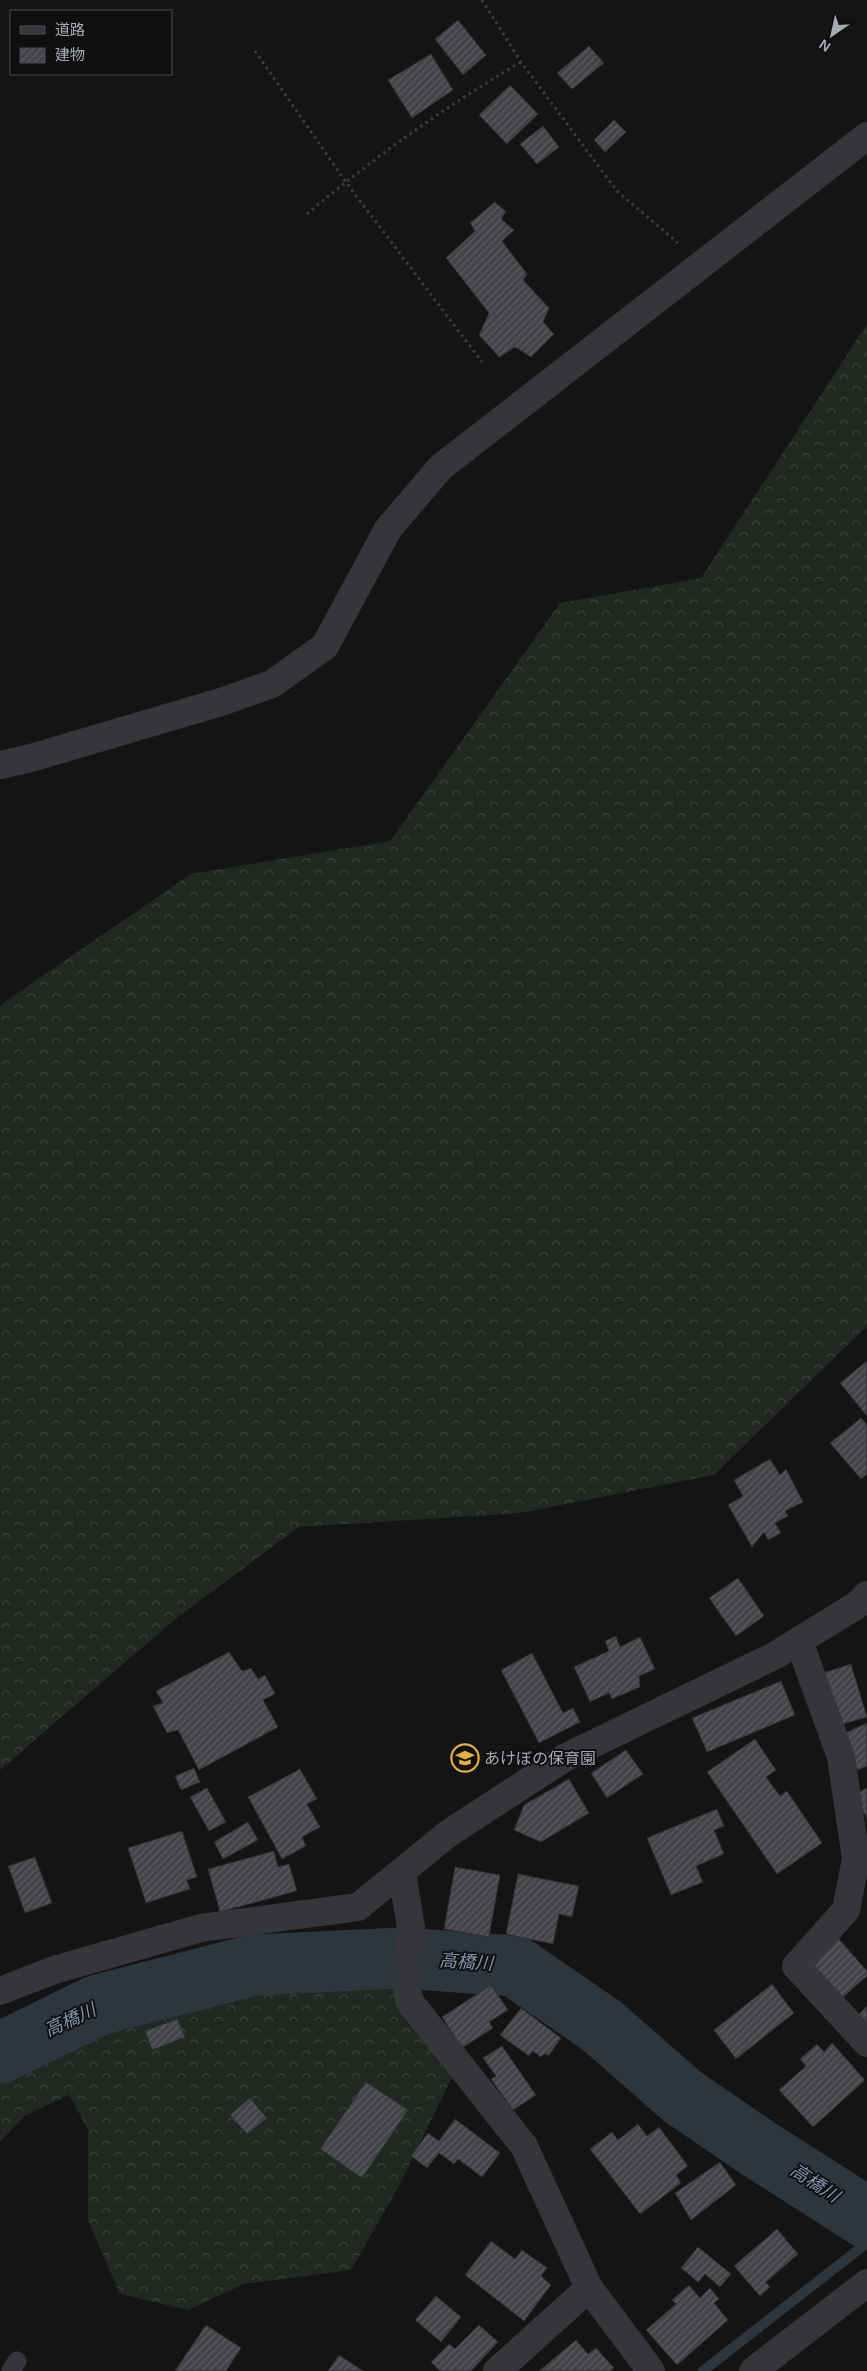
<svg xmlns="http://www.w3.org/2000/svg" width="867" height="2371" font-family="Arial,'Noto Sans JP',sans-serif">
  <defs>
    <pattern id="forest-crowns" width="20" height="18" patternUnits="userSpaceOnUse" patternTransform="scale(1.25)"><rect width="20" height="18" fill="#202821"/><path d="M2 6a3 3 0 1 1 6 0M12 15a3 3 0 1 1 6 0" fill="none" stroke="#3d443f"/></pattern>
    <pattern id="building-hatch" width="6" height="6" patternUnits="userSpaceOnUse" patternTransform="scale(1.25)"><rect width="6" height="6" fill="#434448"/><path d="M-1 1l2-2M0 6l6-6M5 7l2-2" fill="none" stroke="#5b5c60"/></pattern>
  </defs>
  <rect width="100%" height="100%" fill="#141415"/>
  <g fill="url(#forest-crowns)">
    <path d="M867,324V1329L865,1328L714,1475L520,1513L299,1527L179,1616L0,1770V1007L3,1003L191,874L390,841L560,603L701,578Z"/>
    <path d="M366,1932L391,1958L452,2077L401,2182L351,2270L244,2284L188,2310L120,2294L88,2220V2129L69,2095L24,2116L0,2142V2041L18,2029L208,1959Z"/>
  </g>
  <g fill="none" stroke-linecap="round" stroke-linejoin="round">
    <path stroke="#2e363d" stroke-width="10" d="M703,2371L867,2243"/>
    <path stroke="#2e363d" stroke-width="61" d="M0,2053L98,2005L254,1965L401,1958L515,1966L602,2026L683,2097L759,2149L867,2218"/>
  </g>
  <g fill="url(#building-hatch)" stroke="#2e2e31">
    <path d="M458,20L486,55L463,75L435,39Z"/>
    <path d="M589,46L604,63L572,89L557,73Z"/>
    <path d="M431,54L453,90L412,118L388,80Z"/>
    <path d="M510,85L538,114L507,144L479,115Z"/>
    <path d="M614,120L626,132L605,152L594,140Z"/>
    <path d="M543,126L559,147L537,164L520,144Z"/>
    <path d="M495,202L506,212L501,219L514,230L502,241L527,274L523,280L549,308L543,322L554,334L531,357L515,347L499,357L479,335L489,313L446,258L475,231L470,223Z"/>
    <path d="M867,1361V1416L840,1383Z"/>
    <path d="M861,1418L867,1425V1474L861,1479L830,1443Z"/>
    <path d="M770,1459L780,1475L786,1469L803,1502L785,1511L788,1516L775,1523L781,1533L768,1540L764,1532L752,1547L728,1505L743,1496L734,1480Z"/>
    <path d="M738,1578L764,1616L736,1636L709,1598Z"/>
    <path d="M616,1636L620,1647L640,1637L655,1669L639,1676L640,1687L612,1699L609,1693L590,1702L574,1667L609,1651L605,1641Z"/>
    <path d="M229,1652L242,1671L251,1668L258,1679L265,1675L275,1694L263,1700L278,1727L199,1770L178,1730L167,1733L153,1706L163,1703L156,1691Z"/>
    <path d="M532,1653L563,1713L573,1708L580,1722L539,1743L501,1670Z"/>
    <path d="M851,1664L867,1717L840,1725L823,1673Z"/>
    <path d="M781,1681L795,1715L707,1752L692,1718Z"/>
    <path d="M867,1723V1766L858,1770L841,1735Z"/>
    <path d="M755,1739L776,1770L766,1777L780,1796L787,1791L822,1843L777,1874L707,1772Z"/>
    <path d="M626,1750L643,1774L607,1798L591,1773Z"/>
    <path d="M194,1768L200,1782L181,1790L175,1776Z"/>
    <path d="M300,1769L317,1799L307,1804L320,1827L302,1837L306,1846L282,1859L248,1797Z"/>
    <path d="M569,1779L589,1813L541,1842L514,1830L524,1805Z"/>
    <path d="M207,1788L226,1822L209,1831L190,1797Z"/>
    <path d="M867,1788V1819L855,1794Z"/>
    <path d="M717,1809L724,1826L714,1830L724,1854L696,1866L703,1882L671,1895L647,1838Z"/>
    <path d="M248,1822L258,1840L223,1859L214,1842Z"/>
    <path d="M182,1831L197,1877L187,1880L190,1889L146,1903L128,1848Z"/>
    <path d="M274,1851L278,1867L289,1864L297,1891L220,1912L208,1869Z"/>
    <path d="M35,1857L52,1903L25,1913L8,1866Z"/>
    <path d="M455,1867L500,1875L489,1937L444,1929Z"/>
    <path d="M518,1874L579,1886L572,1917L559,1914L553,1944L506,1934Z"/>
    <path d="M837,1937L867,1971V1976L842,1998L810,1962Z"/>
    <path d="M772,1984L794,2013L736,2059L714,2030Z"/>
    <path d="M491,1985L508,2010L489,2022L493,2028L462,2048L442,2017Z"/>
    <path d="M867,2006V2029L856,2017Z"/>
    <path d="M521,2008L561,2038L549,2055L544,2054L541,2057L533,2051L529,2056L500,2035Z"/>
    <path d="M177,2019L185,2037L152,2050L145,2031Z"/>
    <path d="M832,2043L865,2080L813,2127L779,2090L806,2066L800,2059L817,2044L824,2052Z"/>
    <path d="M502,2046L536,2095L513,2110L491,2079L496,2076L483,2058Z"/>
    <path d="M366,2082L408,2110L362,2178L320,2149Z"/>
    <path d="M250,2098L267,2118L247,2134L230,2115Z"/>
    <path d="M455,2119L500,2153L482,2177L458,2159L454,2164L439,2153L427,2168L411,2156L428,2133L439,2141Z"/>
    <path d="M638,2124L647,2136L659,2127L688,2166L676,2175L681,2183L640,2214L590,2149L612,2132L618,2140Z"/>
    <path d="M720,2162L736,2185L691,2220L675,2193Z"/>
    <path d="M777,2229L798,2254L766,2282L770,2287L760,2296L734,2266Z"/>
    <path d="M491,2241L515,2259L522,2250L547,2268L541,2276L551,2285L524,2321L465,2275Z"/>
    <path d="M698,2247L731,2274L720,2287L705,2274L698,2282L681,2268Z"/>
    <path d="M689,2285L700,2298L710,2288L719,2299L714,2303L728,2320L677,2365L646,2330L676,2304L672,2300Z"/>
    <path d="M436,2296L461,2317L441,2342L415,2320Z"/>
    <path d="M206,2325L241,2348L226,2371H175Z"/>
    <path d="M479,2325L498,2342L471,2371H440L431,2362L449,2344L455,2349Z"/>
    <path d="M576,2340L588,2354L596,2348L614,2368L610,2371H539Z"/>
    <path d="M339,2355L363,2371H328Z"/>
  </g>
  <g fill="none" stroke-linecap="round" stroke-linejoin="round">
    <g stroke="#3b3d41" stroke-width="3" stroke-dasharray="2.5 4" stroke-linecap="butt">
      <path d="M482,0L521,62L617,191L678,243"/>
      <path d="M255,51L345,181L482,362"/>
      <path d="M307,214C374,157 445,107 521,62"/>
    </g>
    <path stroke="#35363a" stroke-width="19" d="M11,2371L17,2361"/>
    <g stroke="#35363a" stroke-width="28">
      <path d="M799,1641L841,1757L856,1859L846,1910L796,1966L867,2043"/>
      <path d="M402,1872L411,1928L407,1981L409,2001L524,2146L589,2288L651,2371"/>
      <path d="M0,1991L54,1970L201,1928L358,1907L449,1833L566,1757L776,1655L857,1605L867,1595"/>
      <path d="M497,2371L589,2288"/>
      <path d="M753,2371L867,2283"/>
    </g>
    <path stroke="#35363a" stroke-width="28" d="M0,765L31,758L221,702L272,684L325,646L388,529L441,467L867,136"/>
  </g>
  <defs>
    <g id="school-ring" transform="scale(1.4375)"><circle r="9.5" fill="#0f0f10" stroke="#e4b13d" stroke-width="1.5"/><path d="M0-5L7-2L0 1L-7-2ZM-4 1L0 2.5L4 1V4Q0 6-4 4Z" fill="#e4b13d"/></g>
  </defs>
  <g fill-rule="evenodd">
    <use href="#school-ring" x="465" y="1758"/>
  </g>
  <g text-anchor="middle" dominant-baseline="central" stroke-width="4" stroke-linejoin="round" paint-order="stroke">
    <g font-size="16" fill="#a6aab5" stroke="#0f0f10" text-anchor="start">
      <text x="484" y="1758">あけぼの保育園</text>
    </g>
    <g font-size="18" font-style="italic" fill="#8096ad" stroke="#0f0f10">
      <text transform="translate(466 1962) rotate(4)">高橋川</text>
      <text transform="translate(70 2020) rotate(-25)">高橋川</text>
      <text transform="translate(815 2183) rotate(33)">高橋川</text>
    </g>
  </g>
  <rect x="10" y="10" width="162" height="65" fill="#0f0f10" stroke="#4b4d52"/>
  <rect x="20" y="26" width="25" height="8" fill="#35363a" stroke="#4b4d52"/>
  <text x="55" y="35" font-size="15" fill="#a6aab5">道路</text>
  <rect x="20" y="48" width="25" height="15" fill="url(#building-hatch)" stroke="#4b4d52"/>
  <text x="55" y="60" font-size="15" fill="#a6aab5">建物</text>
  <g transform="translate(832 35) rotate(214)" stroke="#0f0f10" stroke-width="4" paint-order="stroke">
  <path d="M0-4L9 19L0 12L-9 19Z" fill="#a6aab5"/>
  <text y="-8" font-size="14" font-weight="bold" text-anchor="middle" fill="#a6aab5">N</text>
  </g>
</svg>
